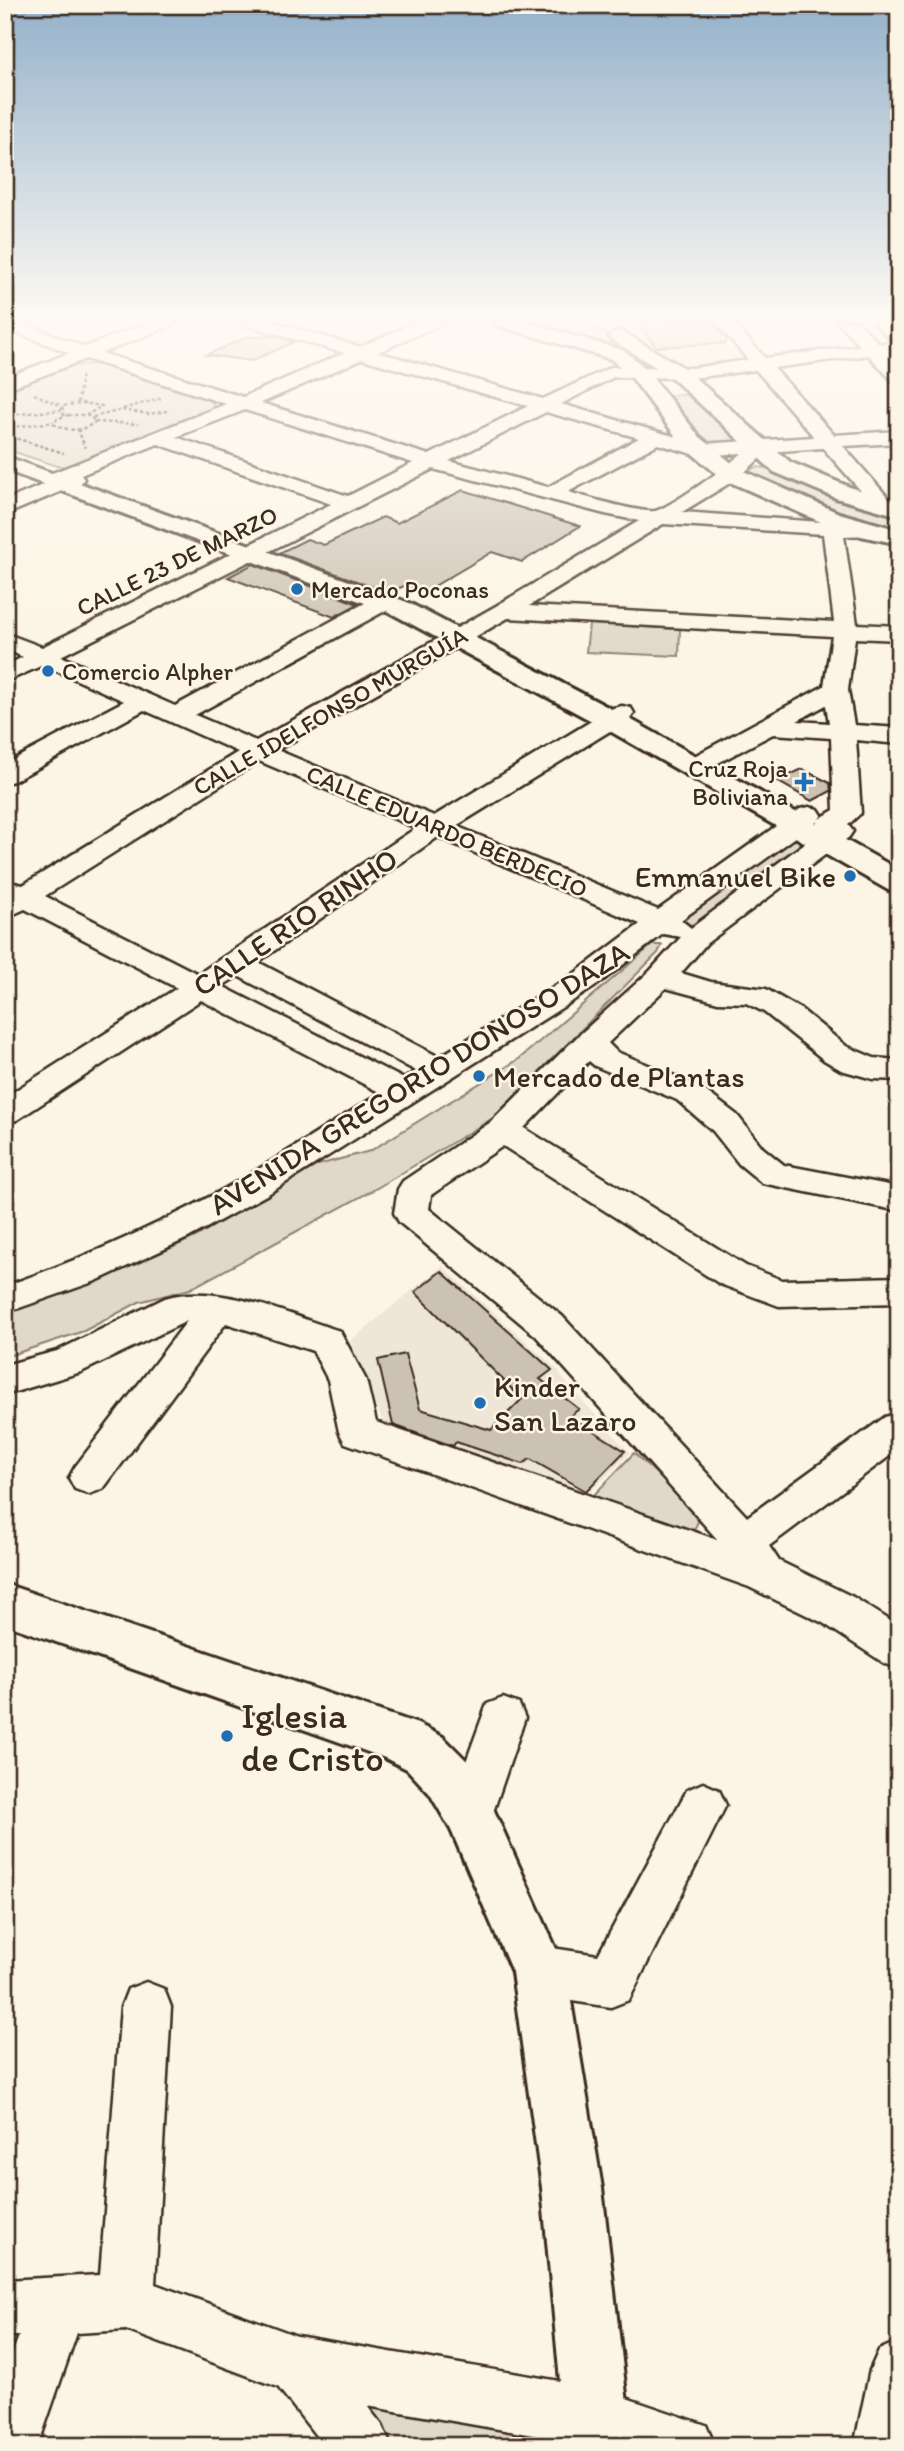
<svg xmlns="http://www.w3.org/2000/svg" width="904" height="2451" font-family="Itim,sans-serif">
  <rect width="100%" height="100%" fill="#fcf5e5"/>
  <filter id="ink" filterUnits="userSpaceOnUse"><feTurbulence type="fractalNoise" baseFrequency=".0143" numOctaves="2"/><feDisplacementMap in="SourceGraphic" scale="14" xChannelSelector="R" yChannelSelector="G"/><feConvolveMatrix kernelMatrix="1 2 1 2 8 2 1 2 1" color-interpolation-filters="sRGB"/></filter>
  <g filter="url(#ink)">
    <g fill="#eee6d6">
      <path d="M604,321H712L744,359L739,363L690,368L678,366L628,329Z"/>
      <path d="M442,1266L559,1371L562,1378L630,1453L584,1498L385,1427L350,1341Z"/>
    </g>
    <g fill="#e0d8c8" stroke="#8e8173" stroke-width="2">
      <path d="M519,321C557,321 597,319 627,348L618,350Z"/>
      <path d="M89,364L100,365L208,398L214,404L211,411L69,467L57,466L5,449V391L70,367Z"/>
      <path d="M676,394L693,396L739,439C704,460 686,422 667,399Z"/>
      <path d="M756,467L769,468L841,498L899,514V532L851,519L744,472Z"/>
      <path d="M589,624L680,629L679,656L586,652Z"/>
      <path d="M787,840H797L806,848L702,925C693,926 687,926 683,917Z"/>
      <path d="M652,945H662L658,953L493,1118L377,1188L190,1289L139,1302L84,1331L5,1357V1312L158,1254L195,1237L318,1165L370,1151L519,1059Z"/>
      <path d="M634,1453L701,1515L695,1528L679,1530L590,1499Z"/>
      <path d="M364,2401L550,2438L559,2446H391L360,2413Z"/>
    </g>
    <g fill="#ccc2b3" stroke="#3b2a1e" stroke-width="2">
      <path d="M636,321H712L726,338V343L656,347Z"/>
      <path d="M275,336L294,342L252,361L206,355L247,337Z"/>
      <path d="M463,490L580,526L522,562L492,552L426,591L406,585L389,593L279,553L307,539L324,545L383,517L397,523Z"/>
      <path d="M253,564L358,604L334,617L228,577Z"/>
      <path d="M802,769L830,783L831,791L812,801L777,781Z"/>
      <path d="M441,1271L552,1370L540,1379L579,1409L570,1416L625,1451L586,1491L530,1459L523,1464L456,1442L453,1446L393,1425L378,1360L405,1354L420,1409L491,1430L522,1399L415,1292Z"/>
    </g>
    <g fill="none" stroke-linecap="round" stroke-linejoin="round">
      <g stroke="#3b2a1e" stroke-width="5">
        <g id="minor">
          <path d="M5,321H18L85,347L152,321H175L173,325L102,353L243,397L344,353L245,325L243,321H270L360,347L419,321H442L440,325L378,352L543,399L611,367L692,368L748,360L715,321H732L765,358L899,341V351L774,368L834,435L899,431V443L843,446L891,501L894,505L891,509H877L823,448L767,452L738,478L682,512L821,522L824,514H838L842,523L876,527L880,531L876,535L844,536L857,624L899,626V640L855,638L848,690L854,725L899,728V744L856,740L861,813L848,825L853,831L849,837L707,943L681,973L711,982L766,989L802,1010L846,1046L874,1058L899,1060V1080L873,1079L841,1070L824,1060L764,1012L746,1003L718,1002L666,988L608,1043L617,1052L699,1086L737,1115L763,1148L784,1165L899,1187V1211L762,1183L739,1164L713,1131L677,1100L595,1066L589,1061L524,1128L746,1266L782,1280L899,1277V1303L779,1306L720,1284L503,1146L431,1195L429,1209L562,1316L747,1517L885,1417L899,1413V1449L769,1546L779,1561L853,1597L899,1626V1669L884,1663L823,1623L749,1587L345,1443L339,1432L328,1380L313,1351L226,1323L103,1489L89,1494L75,1489L69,1478L75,1467L187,1321L81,1372L5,1395V1365L57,1351L165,1298C219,1282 288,1315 340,1331L366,1380L376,1422L718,1540L536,1336L399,1222L394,1213L398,1189L403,1181L491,1122L578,1036L650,971L681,937L663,934L593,988L268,1194L188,1238L96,1281L5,1313V1286C88,1257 168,1221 244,1178C290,1151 335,1121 381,1093L201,1000L17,1120L5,1123V1097L177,988L25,909L5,918V881L23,885L238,752L144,710L14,781L5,783V764L124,701L43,665L5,682V666L23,657L5,649V633L42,647L331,504L158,444L81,475L84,479L81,483L5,515V501L47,483L44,479L47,475L226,404L86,359L5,390V378L69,353L5,328ZM362,359L528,406L429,455L261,403ZM756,370L814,437L701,444L561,404L614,377L692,378ZM245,410L413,463L348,496L176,437ZM546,412L639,438L548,487L449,461ZM658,444L700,456L742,453C730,465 669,508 655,511C638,513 587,497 568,492ZM433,469L605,514L639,521L496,606L256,741L195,715L392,607L395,602L392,597H376L175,706L61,656ZM663,524L823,534L834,622L529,606ZM508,618L832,636L824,686L685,761L681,766L685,771L694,774L703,771L773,734L831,738L834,810L819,819L822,815L818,809L809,807L800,809L658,910L456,826L631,718L634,713L631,708L622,706L613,708L434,816L277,750ZM826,705L829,723L797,721ZM259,761L416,828L198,974L45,896ZM818,821L815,825L821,831L691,928L681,920ZM438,837L640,924L571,976L439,1057L258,962ZM238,976L416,1071L404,1079L222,986Z"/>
          <path d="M503,1698L519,1704L525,1718L487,1830L470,1836L453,1830L447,1814L487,1704Z"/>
          <path d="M703,1783L719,1790L726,1805L629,2000L611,2007L539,1996L521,1989L514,1971L521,1953L539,1946L598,1955L687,1790Z"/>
          <path d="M146,1982L164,1989L171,2007L155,2284L297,2336L594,2387L706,2425L715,2446H595L367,2406L382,2425L391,2446H324L278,2387L126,2330L77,2333L38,2446H5V2373L19,2336H5V2280L100,2275L121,2007L128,1989Z"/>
          <path d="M899,2341V2446H854L870,2370L879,2350Z"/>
        </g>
      </g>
      <g stroke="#3b2a1e" stroke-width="6">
        <g id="major">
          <path d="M837,321H857L899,364V382L892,380Z"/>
          <path d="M874,321H894L899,326V343L892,341Z"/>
          <path d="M5,456L407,602L621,714L899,870V892L888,890L601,726L389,612L5,470Z"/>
          <path d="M5,1584L418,1724L443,1737L466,1760L488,1797L566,1971L602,2188L632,2446H566L542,2188L512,1972L451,1830L430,1794L407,1769L385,1758L5,1624Z"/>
        </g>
      </g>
      <g stroke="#3b2a1e" stroke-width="6">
        <g id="highway">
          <path d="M494,321H523L625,351L644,367L699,436L739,469L839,513L899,530V544L861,536L823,523L723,479L683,446L630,375L611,359L496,325Z"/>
          <path d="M619,330L684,368L790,462L852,488L899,502V516L836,498L774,472L670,376L612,340L609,336Z"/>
        </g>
      </g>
      <g stroke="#3b2a1e" stroke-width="2.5" stroke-dasharray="3.5 2.5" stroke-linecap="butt">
        <path d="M34,394L62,406"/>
        <path d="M78,403L82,373"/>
        <path d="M123,409L162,398"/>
        <path d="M5,415L63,410"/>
        <path d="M68,415H87L96,421C83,432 69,432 54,424L57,419Z"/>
        <path d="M64,416L62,406L82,403L102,406L87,415"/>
        <path d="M93,417L122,410L148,414L167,411"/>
        <path d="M95,422L138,424"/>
        <path d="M5,428L54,422"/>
        <path d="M78,429L85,448"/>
        <path d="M5,435L64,453"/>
      </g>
      <use href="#minor" fill="#fcf5e5" fill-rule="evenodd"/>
      <use href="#major" fill="#fcf5e5" fill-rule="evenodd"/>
      <use href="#highway" fill="#fcf5e5" fill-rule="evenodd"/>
    </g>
  </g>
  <linearGradient id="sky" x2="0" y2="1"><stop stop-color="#94b1ca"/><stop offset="0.48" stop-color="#fefaf3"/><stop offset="1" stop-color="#fefaf3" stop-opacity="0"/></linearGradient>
  <rect width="904" height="664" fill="url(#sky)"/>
  <g fill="#1f6fb2" stroke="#fcf5e5" stroke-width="2.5">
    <circle cx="297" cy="589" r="7"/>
    <circle cx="48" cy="671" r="7"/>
    <path d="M800.5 771.5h7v7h7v7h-7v7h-7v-7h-7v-7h7z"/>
    <circle cx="850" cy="876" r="7"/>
    <circle cx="479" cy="1076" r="7"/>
    <circle cx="480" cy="1403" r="7"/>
    <circle cx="227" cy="1736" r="7"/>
  </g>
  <g text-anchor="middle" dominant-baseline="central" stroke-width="5" stroke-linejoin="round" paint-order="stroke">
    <g font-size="24" fill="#3b2a1e" stroke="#fcf5e5">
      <text transform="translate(177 561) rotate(-26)">CALLE 23 DE MARZO</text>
      <text transform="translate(330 711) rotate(-30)">CALLE IDELFONSO MURGUÍA</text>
      <text transform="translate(447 831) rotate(23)">CALLE EDUARDO BERDECIO</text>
    </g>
    <g font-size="24" fill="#3b2a1e" stroke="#fcf5e5" text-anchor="start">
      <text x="311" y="589">Mercado Poconas</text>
      <text x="62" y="671">Comercio Alpher</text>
      <text x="788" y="768" text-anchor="end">Cruz Roja<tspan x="788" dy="28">Boliviana</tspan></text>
    </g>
    <g font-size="30" fill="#3b2a1e" stroke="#fcf5e5" text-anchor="start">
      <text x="836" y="876" text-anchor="end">Emmanuel Bike</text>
      <text x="493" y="1076">Mercado de Plantas</text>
      <text x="494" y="1386">Kinder<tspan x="494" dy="34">San Lazaro</tspan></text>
    </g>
    <g font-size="30" fill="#3b2a1e" stroke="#fcf5e5">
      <text transform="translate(295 922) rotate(-34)">CALLE RIO RINHO</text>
      <text transform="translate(419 1078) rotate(-32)">AVENIDA GREGORIO DONOSO DAZA</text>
    </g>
    <g font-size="37" fill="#3b2a1e" stroke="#fcf5e5" text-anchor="start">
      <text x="241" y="1715">Iglesia<tspan x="241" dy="43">de Cristo</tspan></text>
    </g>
  </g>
  <rect width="904" height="2451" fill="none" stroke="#fcf5e5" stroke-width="28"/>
  <rect x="14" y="14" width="876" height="2423" fill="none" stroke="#3b2a1e" stroke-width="2.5" filter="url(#ink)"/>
</svg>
